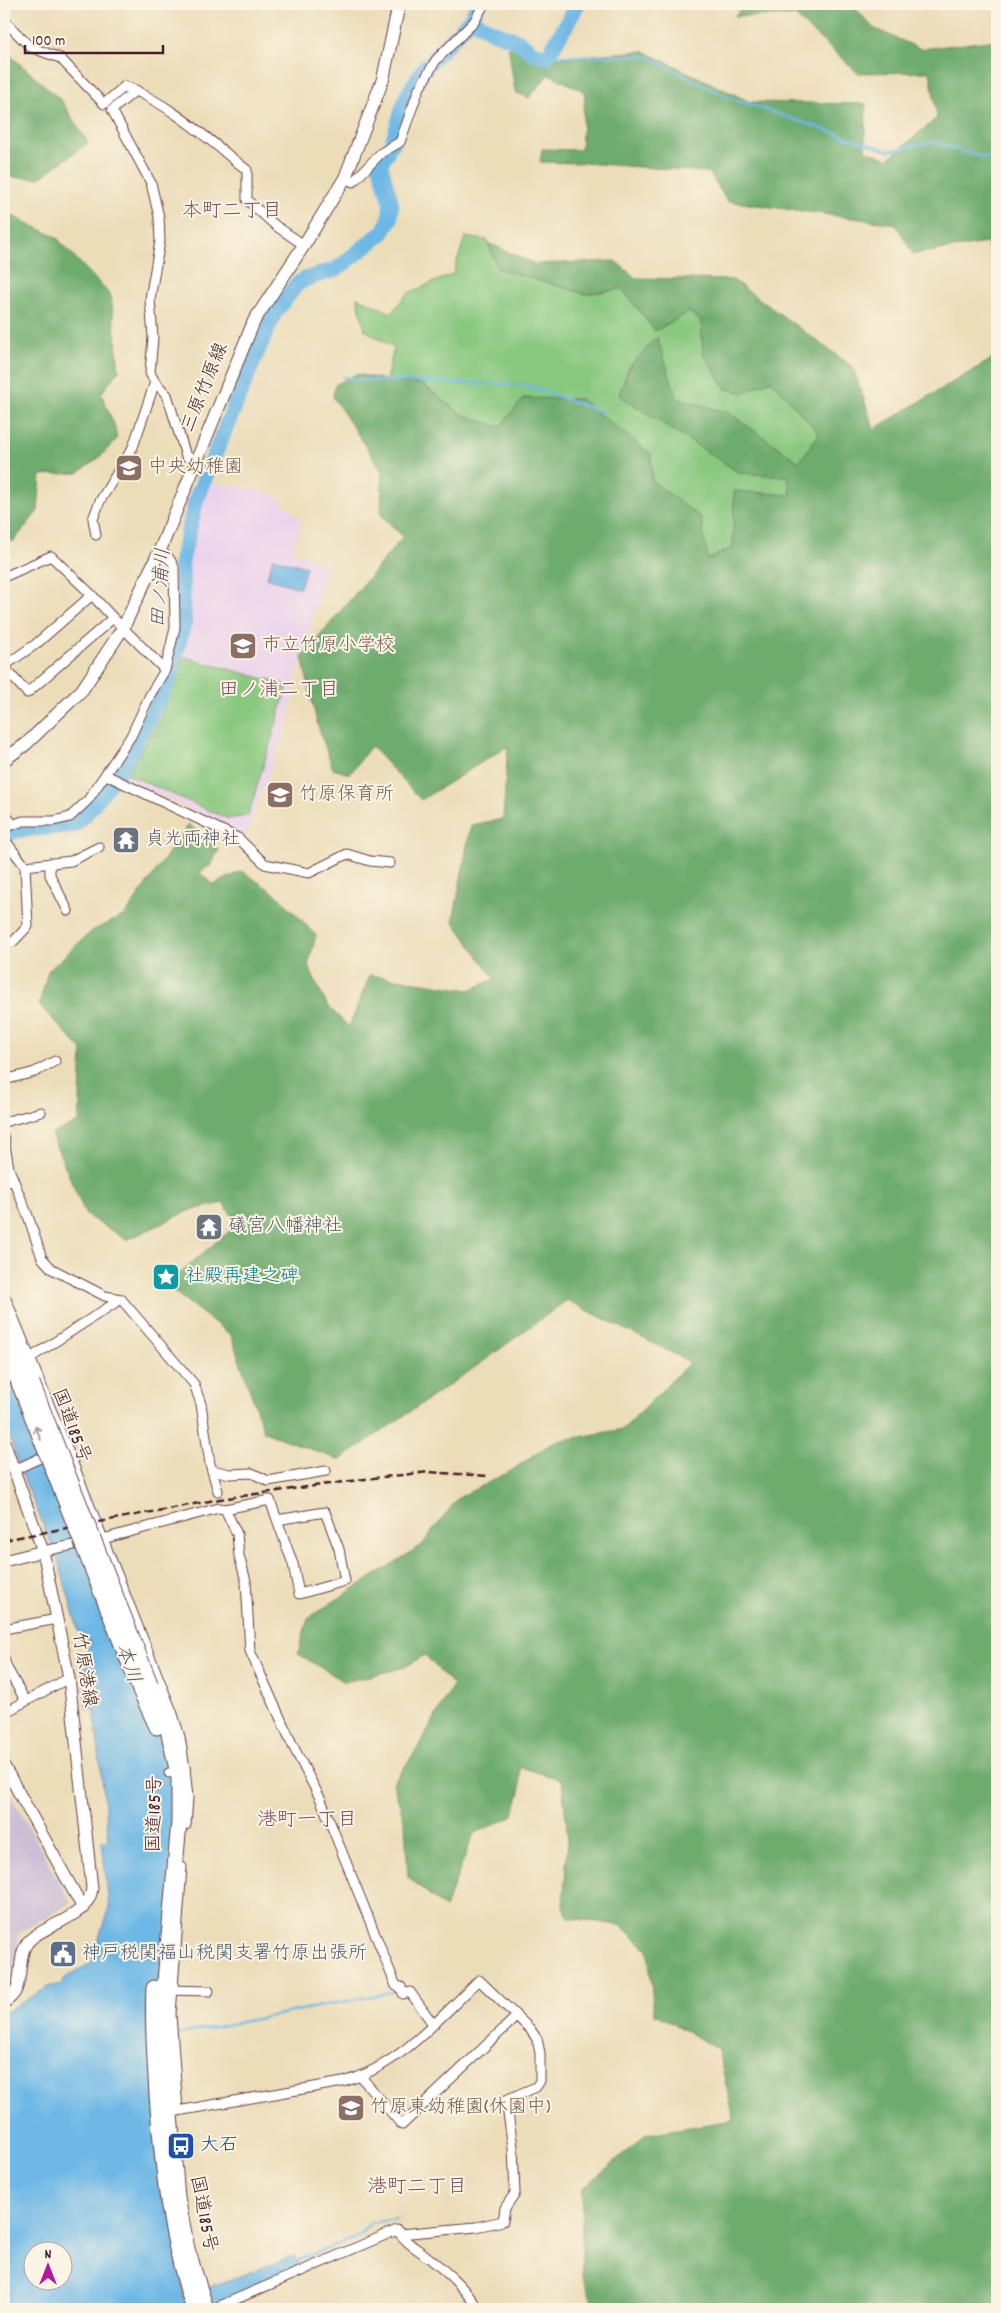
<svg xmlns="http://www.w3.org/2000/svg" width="1001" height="2313" font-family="Dekko,'Klee One',sans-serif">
  <rect width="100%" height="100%" fill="#fcf5e5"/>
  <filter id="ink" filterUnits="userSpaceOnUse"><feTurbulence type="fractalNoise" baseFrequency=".02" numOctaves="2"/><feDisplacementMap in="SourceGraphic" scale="10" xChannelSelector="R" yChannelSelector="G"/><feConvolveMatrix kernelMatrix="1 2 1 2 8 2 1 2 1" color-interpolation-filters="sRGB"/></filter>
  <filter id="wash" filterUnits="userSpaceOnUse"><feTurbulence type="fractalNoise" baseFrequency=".0096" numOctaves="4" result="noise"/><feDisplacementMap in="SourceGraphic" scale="20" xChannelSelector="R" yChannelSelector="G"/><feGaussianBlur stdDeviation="1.12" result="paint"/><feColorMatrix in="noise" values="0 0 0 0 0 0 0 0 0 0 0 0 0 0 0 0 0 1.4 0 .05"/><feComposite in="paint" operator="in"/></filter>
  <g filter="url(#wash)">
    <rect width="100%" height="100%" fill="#ecddb9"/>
    <path fill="#ebd1ec" d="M206,483L244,487L270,494L281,501L301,521L293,552L327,564L296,678L288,722L244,838L227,827L119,776L157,713L175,671L186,621V556L199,500Z"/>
    <path fill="#cbbfd6" d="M4,1783L70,1901L69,1904L19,1933L11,1990L4,1994Z"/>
    <g fill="#88c87f" stroke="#697455">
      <path d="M465,237L487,240L497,268L585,294L622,289L655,331L689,312L701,321L703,354L742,393L771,380L820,434L799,462L729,413L677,398L629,367L619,395L740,473L788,476L791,495L734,491L733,547L707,560L701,518L652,481L651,454L524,398L500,427L461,414L422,384L386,380L394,348L365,330L357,297L391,313L408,293L453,274Z"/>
      <path d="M184,657L288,685L248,816L228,819L127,774L159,720Z"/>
    </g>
    <g fill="#6eac6e" stroke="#5c664c">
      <path d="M745,4H852L873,28L921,49L997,40V282L987,243L913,254L896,224L727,201L709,172L584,163L540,162L542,149L581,150L585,92L549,74L529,98L515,92L508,44L543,59L643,51L750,102L866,104L865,150L888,159L937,118L930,72L858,73L795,16H735Z"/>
      <path d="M4,50L61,100L88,143L40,178L4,177Z"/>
      <path d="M4,212L56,237L111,296L119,370L101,394L114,424L117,439L99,458L78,473L41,475L38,511L13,542L4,536Z"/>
      <path d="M488,243L535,264L615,261L636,278L733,280L853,367L874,429L997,356V2309H596L582,2277V2189L647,2134L734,2120L718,2049L654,2013L648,1950L620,1925L569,1918L563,1906L568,1840L562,1780L520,1767V1793L512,1817L474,1833L445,1908L408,1877L405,1823L393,1783L420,1745L453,1685L425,1655L405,1667L345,1682L298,1654L308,1618L422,1545L458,1498L511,1471L553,1442L623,1429L690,1362L567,1300L478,1365L340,1460L264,1432L231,1335L165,1285L238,1224L223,1203L188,1211L127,1240L86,1215L51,1134L79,1122L82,1050L39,1005L48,971L92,931L125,915L189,824L219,850L210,866L199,872L213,885L242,871L276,894L316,935L308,966L327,1005L349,1027L370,975L469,990L495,979L453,921L471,825L503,819L508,746L421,800L371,746L350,774L333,769L317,723L302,657L403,537L381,515L382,471L333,397L335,385L356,374L386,380L422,384L461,414L500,427L524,398L580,399L651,454L652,481L701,518L708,560L733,547L734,491L791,495L788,476L740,473L619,395L629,367L657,337L677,398L729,413L799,462L819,434L771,380L742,393L726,389L703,354L701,321L689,312L655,331L622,289L585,294L497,268Z"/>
    </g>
    <g fill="#6db8e6" stroke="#5c6c88" fill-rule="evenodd">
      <path d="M273,558L306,567L300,588L267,578Z"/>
      <path d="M4,1365L14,1391L131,1620L103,1633L106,1640L135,1628L179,1748L170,1970L183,2297L294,2256L301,2268L216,2304L211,2300L187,2309H4V2013L50,1986L62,1984L63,1979L91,1963L109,1907L102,1841L109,1840L94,1709H86L84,1686L87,1685L84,1668L93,1662L87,1648L92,1646L87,1638L81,1640L58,1560L19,1467L4,1419ZM32,2250H62V2280H32Z"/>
    </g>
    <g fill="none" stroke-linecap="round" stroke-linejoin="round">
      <g stroke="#6db8e6" stroke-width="2.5">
        <path d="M548,56H647L727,97L889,151L933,142L981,157L997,159"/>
        <path d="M343,377L361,380L526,385L602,412"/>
        <path d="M176,2035L392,1992"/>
        <path d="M295,2261L359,2236L370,2223L396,2219"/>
      </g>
      <g stroke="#6db8e6" stroke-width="16">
        <path d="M471,19L491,31L518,41L533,53L548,56L578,4"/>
        <path d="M392,144L407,96L423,70L471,19L478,4"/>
        <path d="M4,836L18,830L74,825L84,816L119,771L148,720L168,682L184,623L181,563L197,497L253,362L274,314L297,284L306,279L337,269L383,232L390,219L391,203L380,164L387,152"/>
      </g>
    </g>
  </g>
  <g filter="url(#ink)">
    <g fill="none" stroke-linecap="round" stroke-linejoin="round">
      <g stroke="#623c40" stroke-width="11">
        <g id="street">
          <path d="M4,20L30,47L60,58L104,104L125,86C170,104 209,140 247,170V200L276,226L304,245"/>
          <path d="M136,90L112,110L151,183L159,217L160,241L150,299L153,337L150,373L155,382L167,395L186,456L196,460"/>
          <path d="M345,178L353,182L381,153L400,142L419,89L436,60L474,22L484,4"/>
          <path d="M96,535L93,519L100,501L133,447L155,382"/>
          <path d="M4,577L51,556L92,595L36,644L4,666"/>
          <path d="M92,595L113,618"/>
          <path d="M4,667L27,693L113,618L165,670"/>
          <path d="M106,775L238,838L265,864L309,873L347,854L370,861L390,863"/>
          <path d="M4,813L13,824"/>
          <path d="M4,828L23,821H54L70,817L88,800L131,736L150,695L165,670L175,628L174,567L169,558L160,550"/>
          <path d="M4,839L25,866L71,861L99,847"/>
          <path d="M50,863V875L68,911"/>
          <path d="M4,945L13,942L28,926L25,866"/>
          <path d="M4,1080L35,1072L55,1061"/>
          <path d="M4,1122L41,1112"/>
          <path d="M4,1138L9,1169L28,1216L42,1258L52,1269L105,1296L121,1299L194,1384L201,1404L210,1464L218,1491"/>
          <path d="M4,1184L13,1178"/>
          <path d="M4,1294L66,1446"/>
          <path d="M27,1360L121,1299"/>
          <path d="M4,1379L11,1376"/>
          <path d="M14,1470L66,1446L173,1714L180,1737L185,1768L169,1773"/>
          <path d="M212,1470L230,1474L252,1473L268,1481L326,1471"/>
          <path d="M225,1509L270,1500L271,1503L293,1564L299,1594L345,1581L339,1549L325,1512L277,1520"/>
          <path d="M43,1551L99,1540L219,1508L225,1509L237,1534L239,1556L246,1581L250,1651L293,1746L321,1800L396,1986L401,1987L403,1994L410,1992L433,2024"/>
          <path d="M4,1629L57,1619"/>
          <path d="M4,1658L7,1668L25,1700"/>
          <path d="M4,1713L69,1678"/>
          <path d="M185,1768L188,1798L186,1825"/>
          <path d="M169,1990L209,1991"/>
          <path d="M361,2077L402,2125L517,2016"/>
          <path d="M178,2111L171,2014L182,1867"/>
          <path d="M166,2113L343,2082C398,2067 439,2019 479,1980L530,2029L537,2039L540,2053V2081L536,2087L506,2100L513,2147L515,2193L505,2208L503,2221L476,2227L400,2234"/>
          <path d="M213,2309L397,2230C408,2245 415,2247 429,2258C448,2273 465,2288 478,2309"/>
        </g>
      </g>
      <g stroke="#623c40" stroke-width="13">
        <g id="secondary">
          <path d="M4,1442L43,1551L69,1678L92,1888C90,1915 51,1923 32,1938C16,1950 24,1976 15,1992C12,1997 8,2000 4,2003"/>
          <path d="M4,1561L43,1551"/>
          <path d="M4,1766L83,1908"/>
        </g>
      </g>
      <g stroke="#623c40" stroke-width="14">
        <path id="primary" d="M4,760L26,744L82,690L123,628L160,550L254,321L304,245L345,178L383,79L399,4"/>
      </g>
      <g stroke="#623c40" stroke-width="17">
        <g id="highway">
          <path d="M4,1318L32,1383"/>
          <path d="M4,1345L21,1388"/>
          <path d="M151,1686L167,1725L179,1778V1822L163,2004L164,2044L177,2197L187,2249L206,2309"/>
          <path d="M140,1690L157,1727"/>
          <path d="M154,1988C152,2024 155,2059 157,2095C163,2171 169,2236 194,2309"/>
        </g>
      </g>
      <use href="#street" stroke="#fff" stroke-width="9"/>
      <use href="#secondary" stroke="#fff" stroke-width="11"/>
      <use href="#primary" stroke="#fff" stroke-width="12"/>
      <use href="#highway" stroke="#fff" stroke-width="15"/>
      <path stroke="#4a1f2b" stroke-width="2.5" stroke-dasharray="8 4" stroke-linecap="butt" d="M4,1540L220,1499L365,1479L429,1472L488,1476"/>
      <g stroke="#623c40" stroke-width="17" stroke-linecap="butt">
        <g id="highway-bridge">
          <path d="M32,1383L151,1686"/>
          <path d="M21,1388L140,1690"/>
        </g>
      </g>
      <use href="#highway-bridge" stroke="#fff" stroke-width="15"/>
    </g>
    <defs><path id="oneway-shaft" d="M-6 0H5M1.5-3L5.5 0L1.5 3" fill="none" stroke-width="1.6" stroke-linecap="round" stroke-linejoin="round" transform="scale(1.25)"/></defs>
    <use stroke="#ae9aa0" href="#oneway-shaft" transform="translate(38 1433) rotate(-111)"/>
  </g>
  <defs>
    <g id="school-square" transform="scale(1.4375)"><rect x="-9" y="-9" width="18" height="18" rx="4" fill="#8d6e63" stroke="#fcf5e5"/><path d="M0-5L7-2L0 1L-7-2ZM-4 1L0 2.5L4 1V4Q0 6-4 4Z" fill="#fff"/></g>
    <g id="temple-square" transform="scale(1.4375)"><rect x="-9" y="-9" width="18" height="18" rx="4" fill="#6b7280" stroke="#fcf5e5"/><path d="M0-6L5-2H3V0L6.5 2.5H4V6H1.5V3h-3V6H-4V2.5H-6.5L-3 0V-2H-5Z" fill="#fff"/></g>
    <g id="sight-square" transform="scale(1.4375)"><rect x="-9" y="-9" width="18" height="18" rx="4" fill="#0f9aa8" stroke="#fcf5e5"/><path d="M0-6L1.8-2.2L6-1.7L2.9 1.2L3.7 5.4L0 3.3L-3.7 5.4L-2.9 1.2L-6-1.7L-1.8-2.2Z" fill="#fff"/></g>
    <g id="civic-square" transform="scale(1.4375)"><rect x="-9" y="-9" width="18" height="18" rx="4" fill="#5c6f8a" stroke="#fcf5e5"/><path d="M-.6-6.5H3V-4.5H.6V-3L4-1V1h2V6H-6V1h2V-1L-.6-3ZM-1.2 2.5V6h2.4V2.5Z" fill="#fff"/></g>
    <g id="bus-square" transform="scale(1.4375)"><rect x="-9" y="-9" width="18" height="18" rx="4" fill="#1a4fb4" stroke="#fcf5e5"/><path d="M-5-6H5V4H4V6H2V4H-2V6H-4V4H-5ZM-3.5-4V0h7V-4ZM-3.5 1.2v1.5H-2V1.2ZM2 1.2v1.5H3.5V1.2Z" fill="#fff"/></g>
  </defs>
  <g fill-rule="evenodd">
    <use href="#school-square" x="129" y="468"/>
    <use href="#school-square" x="243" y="646"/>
    <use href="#school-square" x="280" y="795"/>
    <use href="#temple-square" x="126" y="840"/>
    <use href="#temple-square" x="209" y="1227"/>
    <use href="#sight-square" x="166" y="1277"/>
    <use href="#civic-square" x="63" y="1954"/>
    <use href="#school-square" x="351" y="2108"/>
    <use href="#bus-square" x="181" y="2146"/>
  </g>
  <g text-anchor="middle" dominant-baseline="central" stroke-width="4" stroke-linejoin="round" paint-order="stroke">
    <g font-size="19" fill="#4a1f2b" stroke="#fcf5e5">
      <text transform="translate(206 388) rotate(-68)">三原竹原線</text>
      <text transform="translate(70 1426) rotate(69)">国道185号</text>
      <text transform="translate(83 1670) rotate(81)">竹原港線</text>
      <text transform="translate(156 1814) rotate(-89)">国道185号</text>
      <text transform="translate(202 2214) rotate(79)">国道185号</text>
    </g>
    <g font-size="19" fill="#785e54" stroke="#fcf5e5" text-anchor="start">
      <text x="148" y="468">中央幼稚園</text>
      <text x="262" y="646">市立竹原小学校</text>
      <text x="299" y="795">竹原保育所</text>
      <text x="370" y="2108">竹原東幼稚園(休園中)</text>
    </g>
    <g font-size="19" fill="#5b616d" stroke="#fcf5e5" text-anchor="start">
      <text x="145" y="840">貞光両神社</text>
      <text x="228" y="1227">礒宮八幡神社</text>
    </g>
    <g font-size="19" fill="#0d838f" stroke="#fcf5e5" text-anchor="start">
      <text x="185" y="1277">社殿再建之碑</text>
    </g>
    <g font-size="19" fill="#4e5e75" stroke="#fcf5e5" text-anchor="start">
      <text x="82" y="1954">神戸税関福山税関支署竹原出張所</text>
    </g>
    <g font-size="19" fill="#164399" stroke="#fcf5e5" text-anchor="start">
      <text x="200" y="2146">大石</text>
    </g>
    <g font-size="20" fill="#7f4f60" stroke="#fcf5e5">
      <text x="232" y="212">本町二丁目</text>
      <text x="279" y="691">田ノ浦二丁目</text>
      <text x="307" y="1821">港町一丁目</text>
      <text x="417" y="2188">港町二丁目</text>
    </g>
    <g font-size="20" font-style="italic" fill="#56556c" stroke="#fcf5e5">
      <text transform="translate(162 588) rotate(-86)">田ノ浦川</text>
      <text transform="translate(127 1664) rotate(72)">本川</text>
    </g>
  </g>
  <rect width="1001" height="2313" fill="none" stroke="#fcf5e5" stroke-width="20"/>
  <g transform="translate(48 2266)"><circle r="24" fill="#fcf5e5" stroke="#b59f9b"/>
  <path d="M0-4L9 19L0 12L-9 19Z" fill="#b5179e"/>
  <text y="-8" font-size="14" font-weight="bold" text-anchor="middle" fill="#4a1f2b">N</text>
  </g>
  <path d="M25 45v8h138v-8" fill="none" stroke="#4a1f2b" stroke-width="2.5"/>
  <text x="32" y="45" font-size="15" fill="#4a1f2b" stroke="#fcf5e5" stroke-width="4" paint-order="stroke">100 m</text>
</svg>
